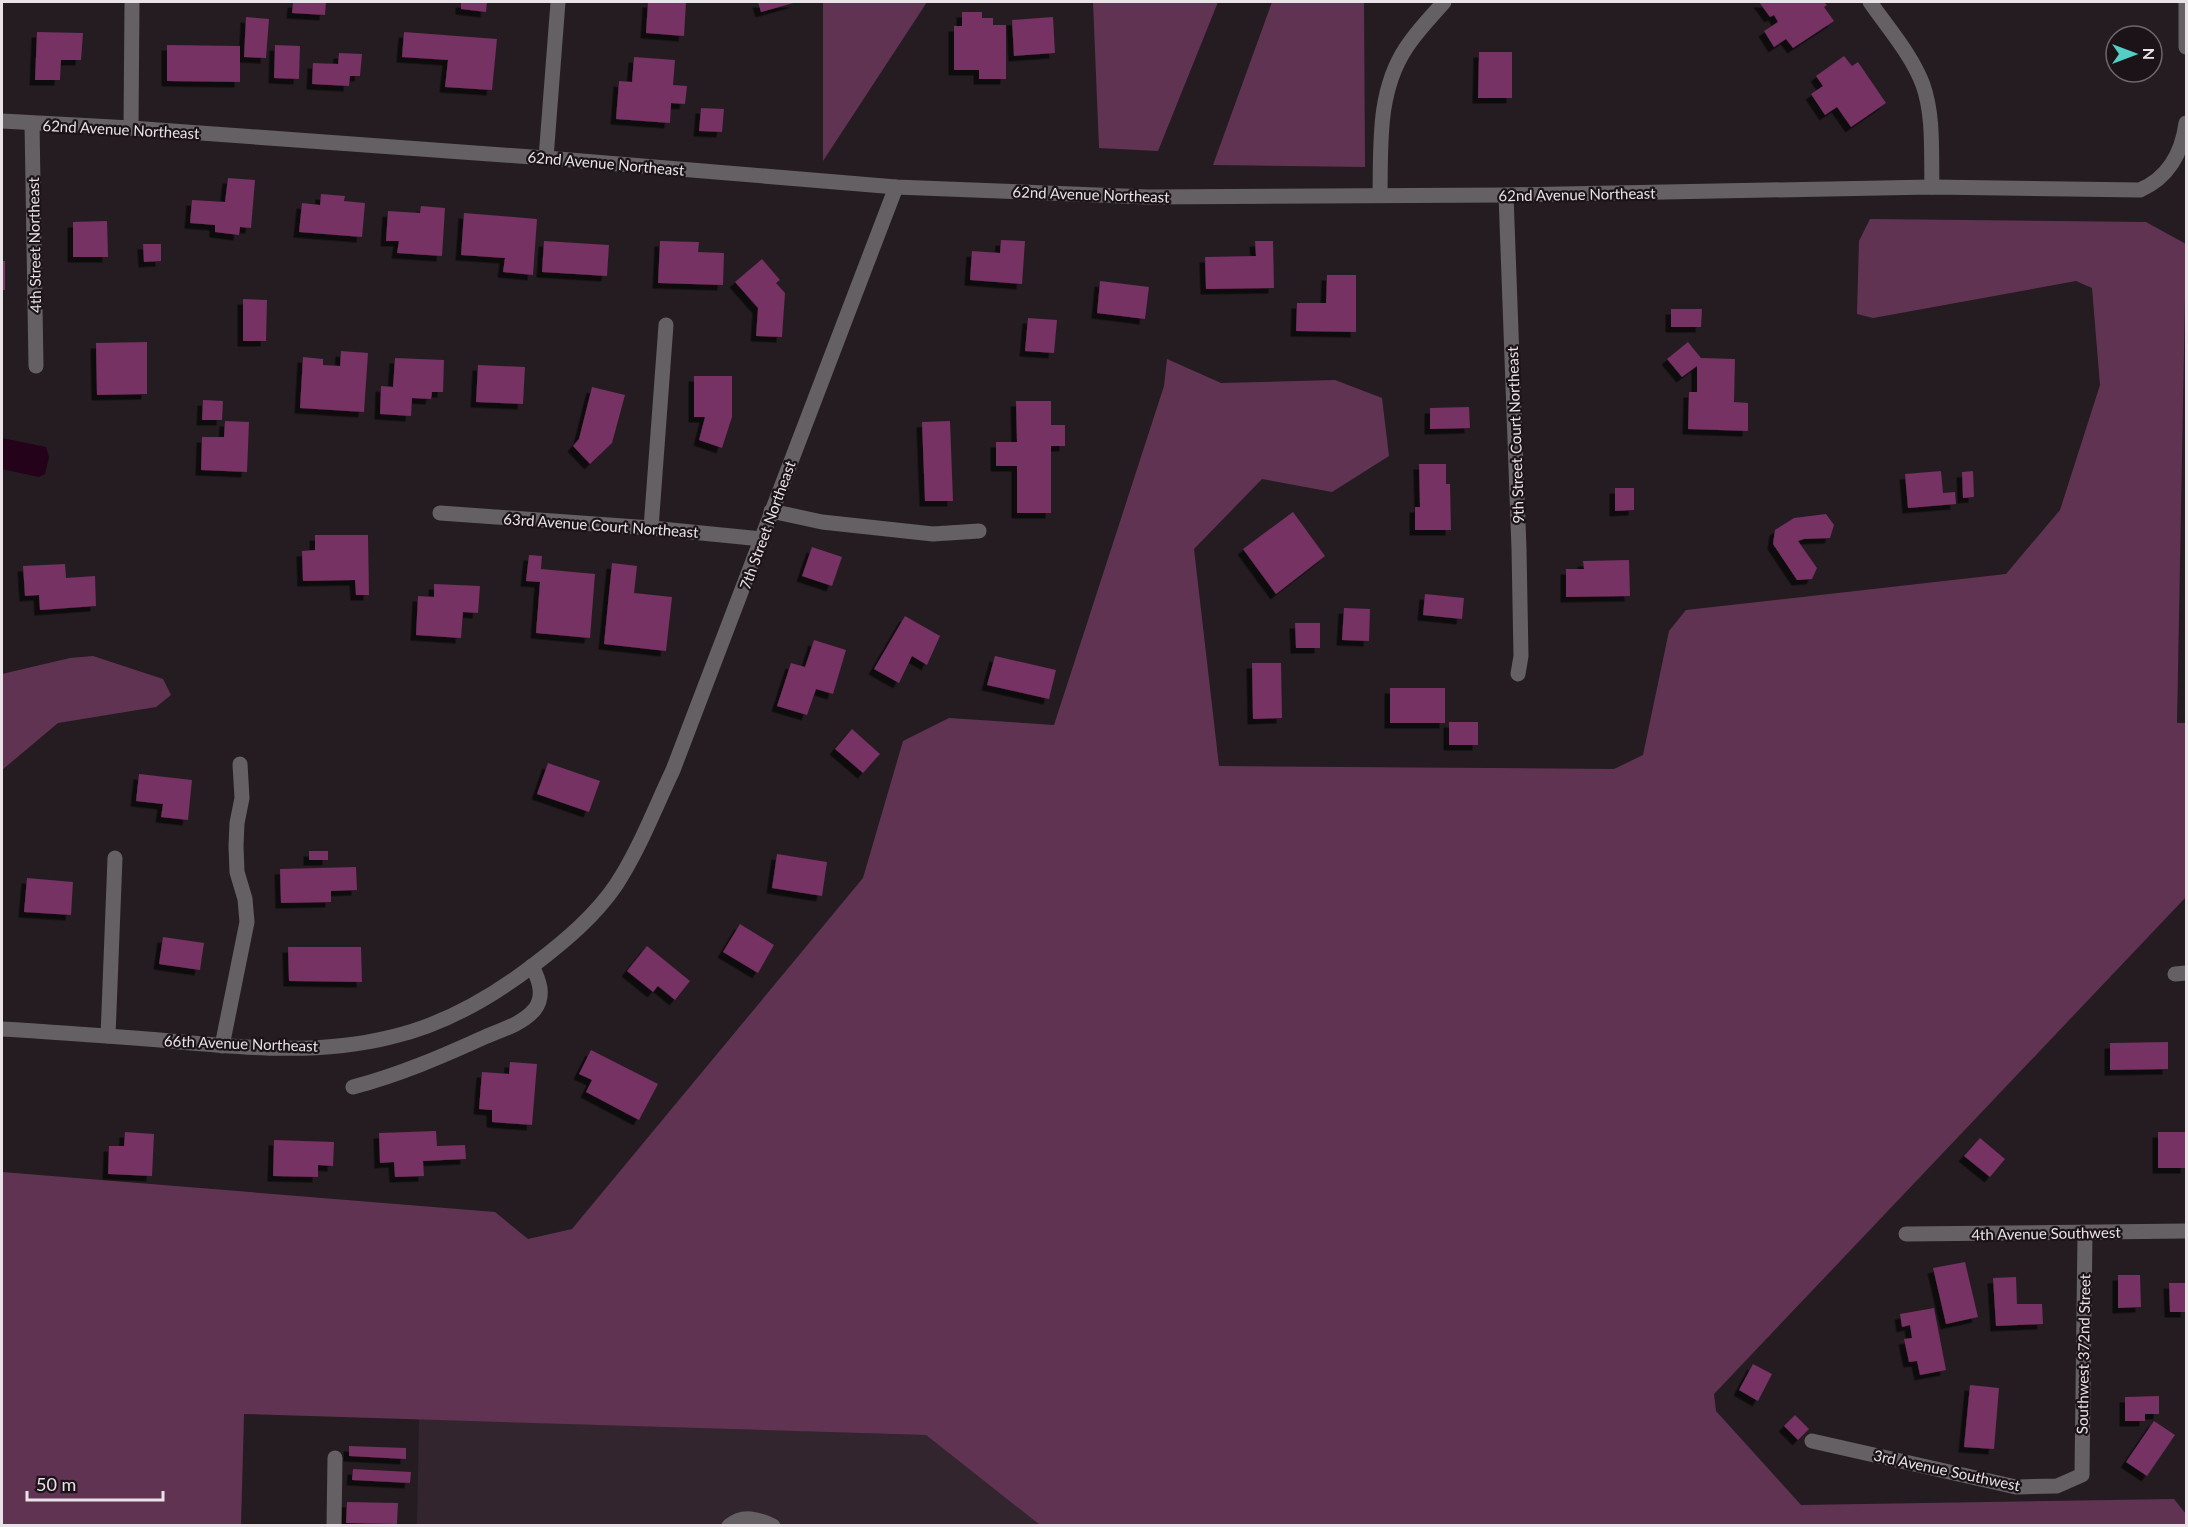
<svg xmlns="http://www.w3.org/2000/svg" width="2188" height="1527" font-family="Lato,sans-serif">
  <defs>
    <filter id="shadow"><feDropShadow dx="-5.5" dy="5.5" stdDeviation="0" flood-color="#0009"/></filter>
  </defs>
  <rect width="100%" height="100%" fill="#241c21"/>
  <path fill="#32252e" d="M419,1419L926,1435L1040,1525L417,1526Z"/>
  <g fill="#613353">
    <path d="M823,2H927L823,161Z"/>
    <path d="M1093,2H1218L1158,151L1099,148Z"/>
    <path d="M1272,2H1364L1365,167L1213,165Z"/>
    <path d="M1870,219L2146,222L2186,244L2177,723H2186V897L1714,1394L1716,1411L1801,1505L2174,1499L2186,1514V1525H1040L926,1435L244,1414L241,1525H2V1172L495,1212L528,1239L572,1229L863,878L903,741L949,718L1054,725L1164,386L1167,359L1221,383L1335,380L1382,398L1389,456L1332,492L1262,479L1194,549L1219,766L1614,769L1643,755L1669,631L1686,610L2006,574L2060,510L2100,385L2092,288L2076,281L1873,318L1857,314L1859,241Z"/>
    <path d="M93,656L163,679L171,695L156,707L58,723L2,770V674L70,658Z"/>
  </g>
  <path fill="#23021a" d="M2,438L46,447L49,457L45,474L39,477L2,469Z"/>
  <g fill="#763063" filter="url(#shadow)">
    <path d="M293,2H326L325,15L292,13Z"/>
    <path d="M461,2H487L486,12L461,9Z"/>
    <path d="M648,2H686L684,36L646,33Z"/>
    <path d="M758,2H797L761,12Z"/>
    <path d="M1759,2H1824L1827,5L1824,7L1834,21L1793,48L1786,39L1774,47L1764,31L1778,22L1774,15L1770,17Z"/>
    <path d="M962,12H982V18H993V25H1006V79H979V70H954V26H962Z"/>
    <path d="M246,17L269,19L266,58L244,57Z"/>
    <path d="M1053,17L1055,53L1014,56L1012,20Z"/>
    <path d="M37,32L83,33L81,60H61L60,80H35Z"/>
    <path d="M404,32L497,39L492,90L445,87L448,60L402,57Z"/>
    <path d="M167,45L240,46V82L167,81Z"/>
    <path d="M275,45L300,46L299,79L274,78Z"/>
    <path d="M1479,52H1512V98H1478Z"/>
    <path d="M339,53L362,54L360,76H350L349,86L312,84L313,63L338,64Z"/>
    <path d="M1844,56L1852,66L1858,62L1886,103L1851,127L1837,107L1825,115L1811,94L1823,86L1816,76Z"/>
    <path d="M634,57L675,60L673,85L687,86L685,104L671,103L670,123L616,119L619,81L632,82Z"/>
    <path d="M701,108L724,109L722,132L699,131Z"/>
    <path d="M228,178L255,180L251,228L240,227L239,235L215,232V225L190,223L192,200L225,202Z"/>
    <path d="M321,194L345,196L344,201L365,203L362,237L299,232L302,203L320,205Z"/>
    <path d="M421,206L445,208L442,256L397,253L399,241H386L388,211L420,213Z"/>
    <path d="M464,213L537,219L533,275L503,272L505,258L461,255Z"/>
    <path d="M107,221L108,257H73V222Z"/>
    <path d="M1001,240L1025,241L1022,284L970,280L972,251L1000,253Z"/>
    <path d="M544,241L609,245L607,276L542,272Z"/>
    <path d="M660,241L699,242L698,252L724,253L723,285L658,283Z"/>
    <path d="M1255,241H1273L1274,288L1206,289L1205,257L1256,256Z"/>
    <path d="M143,244H161V261L144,262Z"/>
    <path d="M762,259L780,280L776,283L785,293L782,337L756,336L758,308L735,282Z"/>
    <rect x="2" y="261" width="3" height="29"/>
    <path d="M1327,275H1356V332L1296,331L1297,303H1326Z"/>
    <path d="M1100,281L1149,287L1145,319L1097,313Z"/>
    <path d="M243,299L267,300L266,341H243Z"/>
    <path d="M1671,309H1702L1701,327H1671Z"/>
    <path d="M1028,318L1057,320L1054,353L1025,351Z"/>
    <path d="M147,342V394L97,395L96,343Z"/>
    <path d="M1688,342L1701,358L1735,359L1734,402L1748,403V431L1688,429L1689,392H1697V366L1682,377L1667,359Z"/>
    <path d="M341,351L368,353L364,412L300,408L303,357L323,359V365L340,366Z"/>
    <path d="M395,358L444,360L443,392H432L431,399L412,398L411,416L380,414L381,386L393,387Z"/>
    <path d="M478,365L525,367L523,404L476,402Z"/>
    <path d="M694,376H732V417L722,448L699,440L705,417H694Z"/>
    <path d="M592,387L625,395L612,443L590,464L573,446L579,439Z"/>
    <path d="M203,400L223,401L222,420H202Z"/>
    <path d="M1016,401H1051V425H1065V446H1051V513H1017V466H996V442H1017Z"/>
    <path d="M1469,407L1470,428L1430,429V408Z"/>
    <path d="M225,421L249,422L247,472L201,470L202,437H224Z"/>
    <path d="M950,421L953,501H925L922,422Z"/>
    <path d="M1419,464H1446V484H1450L1451,530H1415V507H1420Z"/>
    <path d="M1941,471L1943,493L1955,492L1956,504L1908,508L1905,474Z"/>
    <path d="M1973,471L1974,497L1963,498L1962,472Z"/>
    <path d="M1615,488H1634V510L1615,511Z"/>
    <path d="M1293,512L1325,556L1276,594L1243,549Z"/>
    <path d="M1826,514L1834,525L1830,538L1804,539L1798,541L1817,568L1812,579L1797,580L1773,544L1775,530L1794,518Z"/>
    <path d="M315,535H368L369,595H356L355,580L303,581L302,551L315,550Z"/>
    <path d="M812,547L842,557L832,586L802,576Z"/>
    <path d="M529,555L542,556L541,569L595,574L590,638L536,633L540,582L526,581Z"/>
    <path d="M1629,560L1630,596L1566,597V569H1584L1583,561Z"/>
    <path d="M612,563L637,566L634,593L672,597L666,651L604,644Z"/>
    <path d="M65,564L66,578L95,576L96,606L40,610L39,595L25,596L23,566Z"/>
    <path d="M434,584L480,586L478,613L463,612L461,638L416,635L418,596L434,597Z"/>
    <path d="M1425,594L1464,598L1462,619L1423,615Z"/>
    <path d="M1344,608L1370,609L1369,641L1342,640Z"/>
    <path d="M905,616L940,636L927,665L912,656L899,683L874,669Z"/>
    <path d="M1295,623H1320V648H1296Z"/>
    <path d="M814,640L846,650L833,694L816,689L807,715L777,706L791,663L805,667Z"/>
    <path d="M995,656L1056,670L1049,699L987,685Z"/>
    <path d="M1252,663H1281L1282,718L1253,719Z"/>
    <rect x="1390" y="688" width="55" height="35"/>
    <rect x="1449" y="722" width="29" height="23"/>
    <path d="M852,729L880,754L863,773L835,749Z"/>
    <path d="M548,763L600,781L589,812L537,794Z"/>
    <path d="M139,774L192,780L188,820L161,817L163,804L136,801Z"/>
    <rect x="309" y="851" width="19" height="9"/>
    <path d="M777,854L827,862L822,896L772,888Z"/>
    <path d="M356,867L357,890L331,891V902L281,903L280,869Z"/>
    <path d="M27,878L73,882L71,915L24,912Z"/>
    <path d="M740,924L774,945L758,973L723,952Z"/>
    <path d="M163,937L204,943L200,970L159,964Z"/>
    <path d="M647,946L690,981L675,1000L658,986L653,992L627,971Z"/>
    <path d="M288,947H361L362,982L289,981Z"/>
    <path d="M2168,1042V1069L2110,1070V1043Z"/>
    <path d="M591,1050L658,1084L639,1120L586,1092L592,1080L579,1074Z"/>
    <path d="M510,1062L537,1064L532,1125L492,1122V1110L479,1109L482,1072L509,1074Z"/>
    <path d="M436,1131L437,1146L465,1145L466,1159L423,1161L424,1176L395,1177L394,1162L380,1163L379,1133Z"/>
    <path d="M125,1132L154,1134L152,1176L108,1174L109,1146H124Z"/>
    <rect x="2158" y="1132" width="28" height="36"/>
    <path d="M1980,1138L2005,1159L1990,1177L1964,1156Z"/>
    <path d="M274,1140L334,1142L333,1166L318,1165V1177L273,1176Z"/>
    <path d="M1965,1262L1978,1317L1946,1324L1933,1268Z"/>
    <path d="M2118,1275H2140L2141,1307L2118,1308Z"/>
    <path d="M2016,1277L2017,1304H2042L2043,1324L1996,1326L1993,1278Z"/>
    <path d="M2169,1283H2186V1312H2170Z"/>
    <path d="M1934,1308L1946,1370L1920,1375L1917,1361L1909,1362L1904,1339L1912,1338L1910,1325L1902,1327L1900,1314Z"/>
    <path d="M1753,1364L1772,1374L1758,1401L1739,1390Z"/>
    <path d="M1970,1385L1999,1388L1994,1449L1964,1447Z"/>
    <path d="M2159,1396V1414H2145V1421H2125V1397Z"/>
    <path d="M1795,1415L1809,1429L1798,1440L1784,1426Z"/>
    <path d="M2154,1421L2175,1435L2147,1476L2126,1462Z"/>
    <path d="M349,1446L406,1448V1459L349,1456Z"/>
    <path d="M353,1469L411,1472L410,1483L352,1480Z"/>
    <path d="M347,1502L398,1503L397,1524L346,1523Z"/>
  </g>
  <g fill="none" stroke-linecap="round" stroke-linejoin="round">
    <g stroke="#646063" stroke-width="15">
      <path d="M1870,2C1888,28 1912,55 1923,85C1934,116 1931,154 1932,187"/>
      <path d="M2186,2V47"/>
      <path d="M2,121L131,128L546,158L896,187L1148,197L1506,195L1932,187L2140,190C2168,178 2182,153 2186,123"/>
      <path d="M32,123L36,366"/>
      <path d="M131,128L132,2"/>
      <path d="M546,158L558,2"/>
      <path d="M1380,195C1381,145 1377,92 1406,48C1417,31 1431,17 1444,2"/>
      <path d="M1506,195L1519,549L1521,656L1518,674"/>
      <path d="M771,511L822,522L933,534L979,531"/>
      <path d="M440,513L651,528L762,539"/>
      <path d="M651,528L666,325"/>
      <path d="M2175,974L2186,973"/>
      <path d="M2,1029C54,1032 107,1036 160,1040C236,1047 316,1056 391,1037C444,1025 492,997 535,964C565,941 595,916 616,885C639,850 655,808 673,770L896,187"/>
      <path d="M108,1036L115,858"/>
      <path d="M222,1046L247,922L245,899L237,872L236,846L237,823L242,798L240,764"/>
      <path d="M353,1087C399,1075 443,1056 487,1036C502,1030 524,1023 535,1009C545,995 539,980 532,966"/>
      <path d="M1906,1234L2186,1231"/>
      <path d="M1812,1441L2016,1487L2057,1486L2082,1475L2085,1233"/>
      <path d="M334,1526L335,1458"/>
      <path d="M729,1526C743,1514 758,1519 773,1526"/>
    </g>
  </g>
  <g text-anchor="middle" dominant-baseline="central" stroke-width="4.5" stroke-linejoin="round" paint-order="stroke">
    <g font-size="15" fill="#e9e3e7" stroke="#1b1318">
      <text transform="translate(121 129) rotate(3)">62nd Avenue Northeast</text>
      <text transform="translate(606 163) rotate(5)">62nd Avenue Northeast</text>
      <text transform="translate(1091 194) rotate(2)">62nd Avenue Northeast</text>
      <text transform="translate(1577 194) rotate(-1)">62nd Avenue Northeast</text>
      <text transform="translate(34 245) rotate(-91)">4th Street Northeast</text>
      <text transform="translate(1515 435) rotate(-92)">9th Street Court Northeast</text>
      <text transform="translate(601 525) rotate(4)">63rd Avenue Court Northeast</text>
      <text transform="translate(767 525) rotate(-70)">7th Street Northeast</text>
      <text transform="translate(241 1043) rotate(2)">66th Avenue Northeast</text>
      <text transform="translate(2046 1233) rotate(-1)">4th Avenue Southwest</text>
      <text transform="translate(2083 1354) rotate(-89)">Southwest 372nd Street</text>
      <text transform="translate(1947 1470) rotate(12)">3rd Avenue Southwest</text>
    </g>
  </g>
  <rect width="2188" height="1527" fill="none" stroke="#e9e3e7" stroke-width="6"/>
  <g transform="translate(2134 54) rotate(90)"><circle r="28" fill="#1b1318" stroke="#6d666b" stroke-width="1.5"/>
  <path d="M0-4.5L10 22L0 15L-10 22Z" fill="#55cec6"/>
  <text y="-9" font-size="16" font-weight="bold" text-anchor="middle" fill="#e9e3e7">N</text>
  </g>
  <path d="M27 1491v9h136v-9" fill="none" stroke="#e9e3e7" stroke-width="3"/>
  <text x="36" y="1491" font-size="18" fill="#e9e3e7" stroke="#1b1318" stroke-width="4.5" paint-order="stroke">50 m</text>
</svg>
